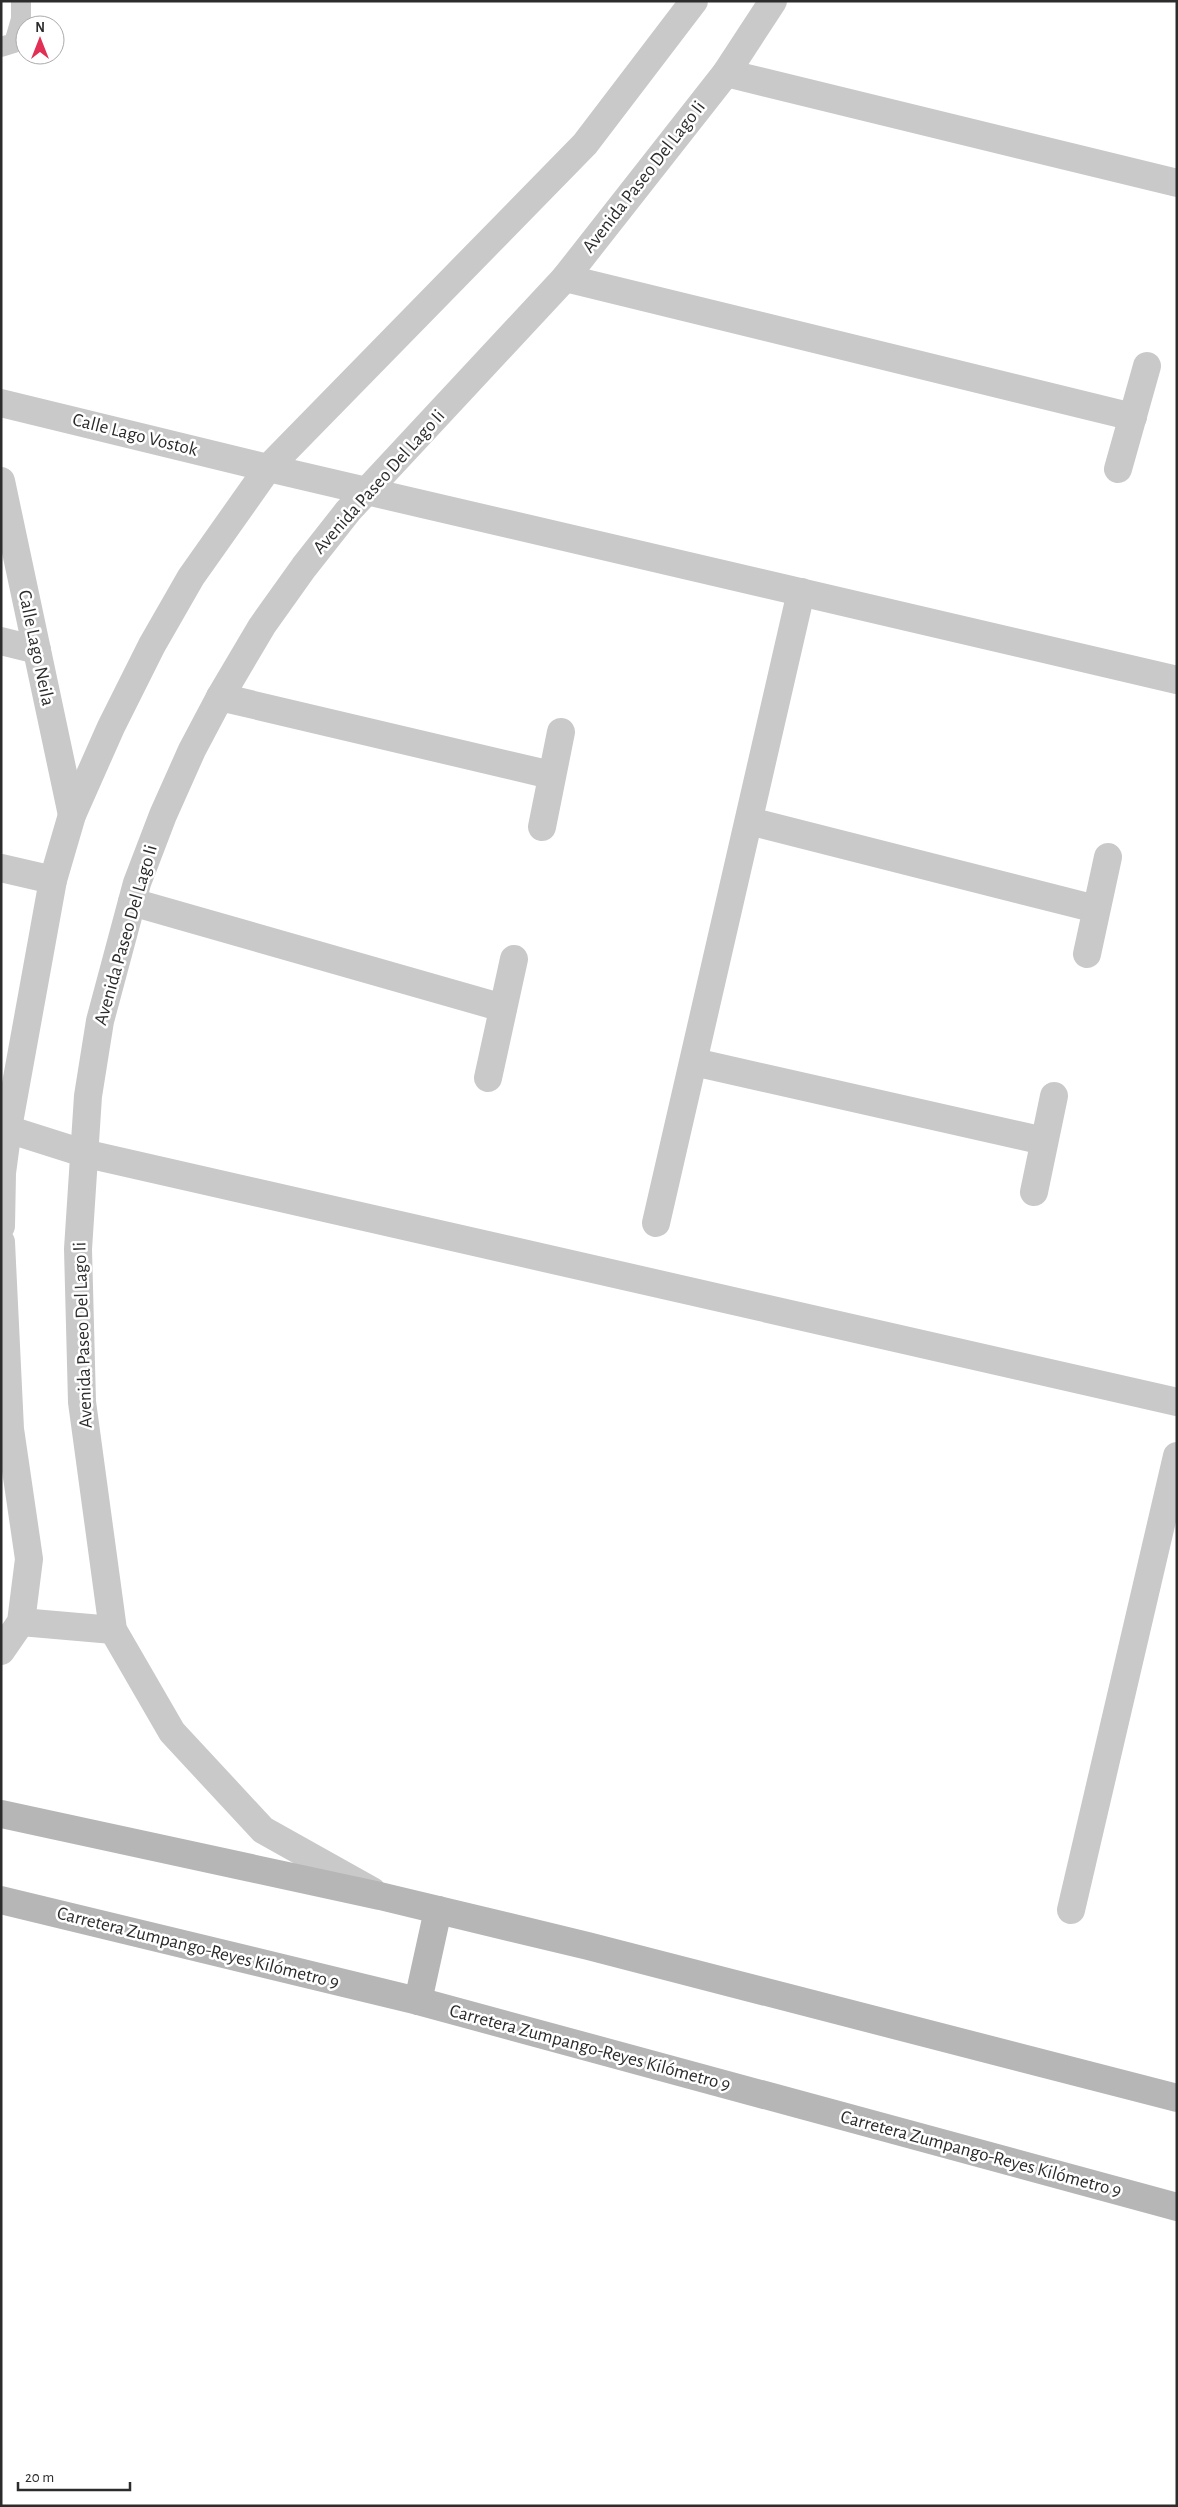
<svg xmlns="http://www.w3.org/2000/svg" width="1178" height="2507" font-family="'Alegreya Sans',sans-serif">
  <rect width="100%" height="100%" fill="#fff"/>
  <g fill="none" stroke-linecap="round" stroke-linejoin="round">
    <path stroke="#c9c9c9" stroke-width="20" d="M1,47L14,43L21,19V1"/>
    <g stroke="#c9c9c9" stroke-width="28">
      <path d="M726,73L1177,183"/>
      <path d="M565,278L1133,417"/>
      <path d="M1,403L268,468L1177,680"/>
      <path d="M1118,469L1147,366"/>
      <path d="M1,481L72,815"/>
      <path d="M1,641L37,650"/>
      <path d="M220,697L551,775"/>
      <path d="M749,821L1096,909"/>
      <path d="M542,827L561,732"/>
      <path d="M1,868L53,880"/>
      <path d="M132,902L503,1008"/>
      <path d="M1087,954L1108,857"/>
      <path d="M694,1062L1044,1141"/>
      <path d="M488,1078L514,959"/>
      <path d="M1,1127L83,1153L1177,1402"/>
      <path d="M1034,1192L1054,1096"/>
      <path d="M656,1223L801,592"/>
      <path d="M1,1226L2,1173L8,1128L53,880L72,815L111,727L152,645L191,577L268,468L585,144L694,1"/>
      <path d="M1,1242L10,1429L29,1559L21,1622L1,1651"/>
      <path d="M21,1622L113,1630"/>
      <path d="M372,1891L263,1830L172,1732L113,1630L82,1402L78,1249L88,1096L100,1021L137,883L163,815L192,750L220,697L262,626L304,567L348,511L565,278L726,73L773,1"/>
      <path d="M1071,1910L1177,1456"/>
    </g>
    <g stroke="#b6b6b6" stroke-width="28">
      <path d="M1,1814L380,1896L588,1946L1177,2098"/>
      <path d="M1,1900L418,2001L1177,2207"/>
      <path d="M418,2001L438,1910"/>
    </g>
  </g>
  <g text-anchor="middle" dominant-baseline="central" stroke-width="5" stroke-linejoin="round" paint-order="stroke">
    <g font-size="19" fill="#2c2c2c" stroke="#fff">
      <text transform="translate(644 177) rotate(-52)">Avenida Paseo Del Lago Ii</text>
      <text transform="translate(135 435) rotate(14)">Calle Lago Vostok</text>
      <text transform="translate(379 482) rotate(-48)">Avenida Paseo Del Lago Ii</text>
      <text transform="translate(36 648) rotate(78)">Calle Lago Neila</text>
      <text transform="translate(126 935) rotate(-74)">Avenida Paseo Del Lago Ii</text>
      <text transform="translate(83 1335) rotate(-92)">Avenida Paseo Del Lago Ii</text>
      <text transform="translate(198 1948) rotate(14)">Carretera Zumpango-Reyes Kilómetro 9</text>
      <text transform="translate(590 2048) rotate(15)">Carretera Zumpango-Reyes Kilómetro 9</text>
      <text transform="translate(981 2154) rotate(15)">Carretera Zumpango-Reyes Kilómetro 9</text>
    </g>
  </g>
  <rect width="1178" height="2507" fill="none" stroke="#2c2c2c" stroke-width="5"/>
  <g transform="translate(40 40)"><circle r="24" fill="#ffffff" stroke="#ababab"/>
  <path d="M0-4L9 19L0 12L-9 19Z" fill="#e22f55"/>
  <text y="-8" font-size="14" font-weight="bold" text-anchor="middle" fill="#2c2c2c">N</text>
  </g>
  <path d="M18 2482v8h112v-8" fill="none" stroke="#2c2c2c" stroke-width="2.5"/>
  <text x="25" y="2482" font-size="15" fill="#2c2c2c" stroke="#ffffff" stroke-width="4" paint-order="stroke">20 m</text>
</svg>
